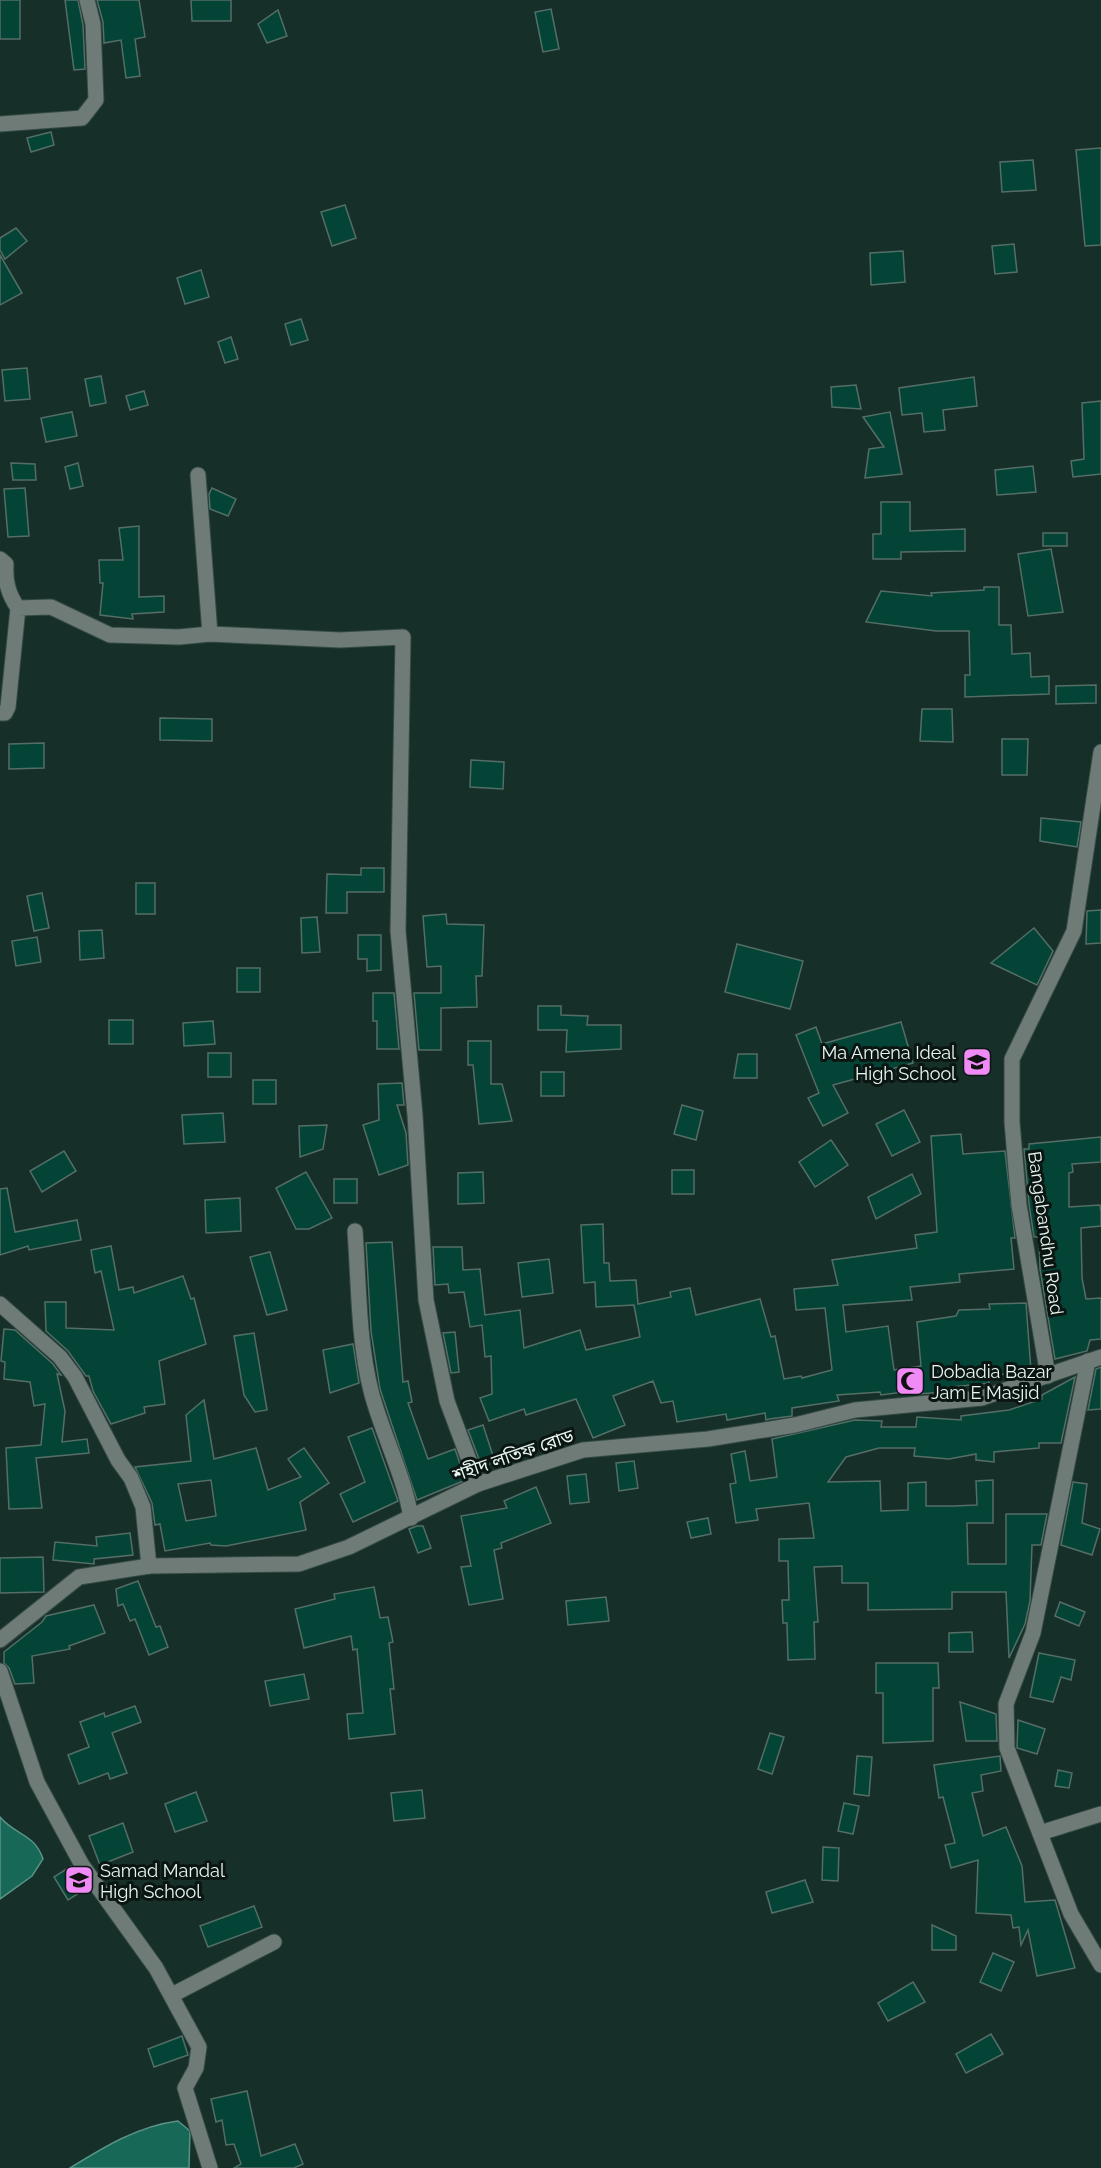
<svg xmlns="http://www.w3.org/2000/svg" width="1101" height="2168" font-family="Raleway,'Noto Sans Bengali',sans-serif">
  <rect width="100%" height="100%" fill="#172f29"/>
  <g fill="#186857" stroke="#579386" stroke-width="1.5">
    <path d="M0,1817C15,1835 35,1834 43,1859L32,1876L0,1899Z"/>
    <path d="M178,2121L190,2131L189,2168H70C104,2147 138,2126 178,2121Z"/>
  </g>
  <g fill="#034437" stroke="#546e66" stroke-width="1.5" fill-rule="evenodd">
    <rect x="0" y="0" width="20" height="39"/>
    <path d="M65,0H78L83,25L85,69L74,70Z"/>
    <path d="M97,0H139L145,37L135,39L140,76L126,78L121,40L104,43L103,22Z"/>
    <path d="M191,0H231V21H192Z"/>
    <path d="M551,9L559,49L543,52L535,12Z"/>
    <path d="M278,10L287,36L267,43L258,24Z"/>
    <path d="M51,132L54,145L31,152L27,138Z"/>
    <path d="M1101,148V245L1085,246L1076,150Z"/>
    <path d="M1033,160L1036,190L1002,192L1000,162Z"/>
    <path d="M345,205L356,238L332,246L321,212Z"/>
    <path d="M16,228L27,241L5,259L0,250V238Z"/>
    <path d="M1014,244L1017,272L995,274L992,246Z"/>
    <path d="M903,251L905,282L871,285L870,253Z"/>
    <path d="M0,255L22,293L0,305Z"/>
    <path d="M201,270L209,297L185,304L177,278Z"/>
    <path d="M301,319L308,340L291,345L285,324Z"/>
    <path d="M231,337L238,359L225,363L218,342Z"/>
    <path d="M27,368L30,399L5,401L2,370Z"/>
    <path d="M101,376L106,403L90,406L85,379Z"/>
    <path d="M974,377L977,406L943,410L945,430L924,432L922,413L902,415L899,388Z"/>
    <path d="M856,385L861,409L832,407L831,387Z"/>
    <path d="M144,391L148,405L130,410L126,396Z"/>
    <path d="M1101,401V474L1073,477L1071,461L1084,459L1082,403Z"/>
    <path d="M72,412L77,436L46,442L41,418Z"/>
    <path d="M890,412L902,474L865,478L869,449L884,447L863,417Z"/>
    <path d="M11,463L35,464L36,480H13Z"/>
    <path d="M78,463L83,486L70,489L65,467Z"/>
    <path d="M1033,466L1036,492L997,495L995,470Z"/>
    <path d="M25,488L29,536L8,537L4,489Z"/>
    <path d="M212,488L236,499L228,516L210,509L209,494Z"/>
    <path d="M881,502H910V531L965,529V551L901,552V559H873V534H881Z"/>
    <path d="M139,526V597L164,596V612L132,614L133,619L100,615L103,583H100L99,560H123L119,528Z"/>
    <rect x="1043" y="533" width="24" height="13"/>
    <path d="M1051,549L1063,612L1028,616L1018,554Z"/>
    <path d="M984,587H999V625H1011L1012,654L1030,653L1031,677L1049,676V694L965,697V675H970L969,631H936L866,622L881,591L932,596L931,593L984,590Z"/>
    <path d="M1096,685V703L1056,704V686Z"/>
    <path d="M922,709H952L953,742L920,741Z"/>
    <path d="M160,718L212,719V741L160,740Z"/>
    <path d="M1002,739H1028L1027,775H1002Z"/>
    <path d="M44,743V768L9,769V744Z"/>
    <path d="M471,760L504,762L503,789L470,787Z"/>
    <path d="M1041,818L1081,822L1077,847L1040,841Z"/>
    <path d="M361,868H384V892H347V913H326L327,874L361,875Z"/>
    <rect x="136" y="883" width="19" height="31"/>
    <path d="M42,893L49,928L34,931L27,896Z"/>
    <path d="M1101,910V943L1086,944L1087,911Z"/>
    <path d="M446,914L447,924L484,925L482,976H476L477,1007L441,1008V1050H419L414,993H441V966L427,967L423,916Z"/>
    <path d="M317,917L320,952L302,953L301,918Z"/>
    <path d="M1034,928L1053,951L1037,985L991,963Z"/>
    <path d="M102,930L104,958L80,960L79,931Z"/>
    <path d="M358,935H381V970L367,971V959H358Z"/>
    <path d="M37,937L41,962L16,966L12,941Z"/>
    <path d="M737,944L803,961L790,1009L725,992Z"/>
    <rect x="237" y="968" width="23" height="24"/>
    <path d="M373,993H394L399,1049H377V1021H373Z"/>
    <path d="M538,1006H561V1015L588,1016L587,1025H621V1049L566,1052L567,1030H538Z"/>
    <rect x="109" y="1020" width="24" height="24"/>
    <path d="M213,1021L215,1044L184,1046L183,1023Z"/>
    <path d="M901,1022L913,1063L833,1085L848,1113L823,1126L808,1098L819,1093L796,1035L816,1027L822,1044Z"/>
    <path d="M468,1041H491V1084H502L512,1121L479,1124L473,1065H468Z"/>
    <rect x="208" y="1053" width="23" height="24"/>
    <path d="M738,1054H757V1078H734Z"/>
    <rect x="541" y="1072" width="23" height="24"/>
    <rect x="253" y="1080" width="23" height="24"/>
    <path d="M402,1083L404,1105H397L406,1133L408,1165L379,1175L363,1125L379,1120L378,1084Z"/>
    <path d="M682,1105L703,1111L696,1140L674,1134Z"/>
    <path d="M904,1110L920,1142L892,1156L876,1124Z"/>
    <path d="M223,1113L225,1142L184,1144L182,1115Z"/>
    <path d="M327,1125L323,1149L300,1157L299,1126Z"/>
    <path d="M961,1134L963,1154L1005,1151L1015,1238H1011L1014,1269L959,1274L960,1282L910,1287L912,1300L843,1305L846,1332L888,1326L894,1370L921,1366L917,1322L956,1316L959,1310L990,1309L989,1304L1026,1303L1031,1371L988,1376L989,1383L943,1388V1392L918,1394V1390L881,1395L880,1392L837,1395L839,1401L792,1408V1416L769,1419L766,1420L765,1413L727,1420L726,1414L677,1422L673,1401L661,1403L653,1381L613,1396L625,1425L593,1438L576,1399L526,1415L524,1409L489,1421L480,1398L492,1394L491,1356L485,1357L482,1325L470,1327L464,1292L449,1293L448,1284L435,1285L433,1247H462L463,1270L480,1269L485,1315L520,1310L524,1348L580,1330L586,1350L640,1337L634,1305L596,1307L595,1282L584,1283L581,1225L603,1224L604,1263H609L610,1281L636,1280L638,1304L671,1297L670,1292L690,1288L696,1315L760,1299L771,1337L775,1336L784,1379L801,1376L802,1378L832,1370L825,1308L796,1310L794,1289L838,1285L832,1260L917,1248L915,1235L937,1232L931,1136Z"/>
    <path d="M1101,1137V1162L1072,1164L1073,1172L1069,1173V1207L1100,1205L1101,1213V1226L1081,1228L1082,1278L1086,1299L1101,1298V1339L1090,1340L1087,1351L1055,1359L1040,1269L1039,1237H1034L1029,1204L1024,1149H1029V1144Z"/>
    <path d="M831,1140L848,1165L815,1187L799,1162Z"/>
    <path d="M64,1151L76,1171L42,1192L30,1171Z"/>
    <rect x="672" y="1170" width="22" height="24"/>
    <path d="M306,1172L332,1218L309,1229H296L276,1188Z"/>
    <path d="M483,1172L484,1203L458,1204V1173Z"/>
    <path d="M912,1174L921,1194L876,1219L868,1197Z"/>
    <rect x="334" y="1179" width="23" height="24"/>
    <path d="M7,1188L15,1232L77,1220L81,1240L29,1250L28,1246L0,1255V1189Z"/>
    <path d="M240,1198L241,1231L206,1233L205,1200Z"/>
    <path d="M392,1242L403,1382L408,1381L412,1402L408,1403L428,1459L455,1449L463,1473L460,1474L463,1481L417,1500L380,1389L371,1331L366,1243Z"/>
    <path d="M111,1246L119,1290L133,1287L134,1293L183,1276L191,1299L194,1298L206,1344L159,1361L165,1404L144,1407L145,1413L111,1424L93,1391L89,1376H86L68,1351L46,1331L45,1302H66V1328L114,1330L101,1271L95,1273L91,1250Z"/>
    <path d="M270,1252L287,1310L267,1315L250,1257Z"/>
    <path d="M549,1259L553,1293L522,1297L518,1263Z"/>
    <path d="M4,1329L15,1330L53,1364L61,1375L57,1374L65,1411L62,1442L87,1439L89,1453L36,1458L42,1508L9,1509L6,1448L41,1445L45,1404L34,1406L30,1382L4,1379L5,1362L1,1361Z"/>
    <path d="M455,1332L459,1372L451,1373L443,1333Z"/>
    <path d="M254,1333L267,1410L255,1412L244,1395L234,1336Z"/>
    <path d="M353,1344L359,1383L330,1393L323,1350Z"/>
    <path d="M1101,1367V1409L1088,1410L1096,1369Z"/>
    <path d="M1075,1377L1061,1443H1039V1448L994,1452V1462L976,1460V1454L949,1459L914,1456L915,1448H879L846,1457L828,1482L880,1481L881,1511L908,1510V1483L926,1482V1506H953L977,1505L976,1481L993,1480V1523H967L968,1564H1006V1514H1047L1041,1545H1032L1030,1601L1025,1624L1009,1658L1006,1592H952V1609L868,1610V1583H842V1566L814,1567L818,1622H814L815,1659L788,1660L787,1623H783L782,1600H789L788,1561H779V1539L814,1538L809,1503L756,1509L758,1520L736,1523L730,1484L736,1483L731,1454L745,1451L750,1481L777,1477L772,1439L855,1420L882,1421L881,1427H916L917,1417L961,1420V1416L1009,1410L1042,1399V1395Z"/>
    <path d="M204,1400L214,1459L256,1448L268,1490L301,1477L288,1459L304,1448L329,1483L300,1502L306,1530L226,1546L211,1545L210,1543L165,1551L160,1524L155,1525L152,1503L135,1467L191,1461L186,1415ZM211,1480L216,1516L186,1521L178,1484Z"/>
    <path d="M483,1425L495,1462L482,1467L468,1430Z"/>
    <path d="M372,1428L398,1501L353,1522L340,1494L365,1482L348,1437Z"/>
    <path d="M634,1461L638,1488L619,1491L616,1463Z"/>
    <path d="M586,1474L589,1502L570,1504L567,1476Z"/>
    <path d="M1073,1482L1087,1484L1082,1523L1100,1529L1092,1555L1061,1545Z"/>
    <path d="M536,1487L551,1523L501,1543L502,1548L494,1550L503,1599L469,1605L461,1567L471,1566L461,1516L507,1508L504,1501Z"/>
    <path d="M708,1518L711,1534L691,1538L687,1522Z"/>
    <path d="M417,1526H423L431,1548L418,1553L409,1529Z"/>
    <path d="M130,1533L133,1555L94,1559V1564L53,1560L55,1542L97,1546L96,1537Z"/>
    <path d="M43,1557L44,1592L0,1593V1558Z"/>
    <path d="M138,1581L156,1627L160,1626L168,1647L149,1655L135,1619L130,1621L123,1604L118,1606L116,1589Z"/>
    <path d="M374,1587L380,1618L388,1617L393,1642L389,1643L394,1689H390L395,1734L349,1739L347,1714L363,1713L357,1649L353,1650L351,1636L304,1648L295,1609L335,1599L334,1594Z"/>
    <path d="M606,1597L609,1621L568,1625L566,1601Z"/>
    <path d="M1060,1602L1085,1612L1079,1626L1055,1616Z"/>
    <path d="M94,1605L105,1633L69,1646L70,1649L32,1656L34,1683L15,1684L9,1668L4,1663V1652L42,1622L46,1616Z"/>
    <path d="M972,1632L973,1652H949V1633Z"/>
    <path d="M1039,1653L1075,1660L1071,1680L1061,1677L1053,1702L1030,1697Z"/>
    <path d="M876,1663H938L939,1688H933V1741L883,1743V1693H876Z"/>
    <path d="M304,1674L309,1699L270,1706L265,1681Z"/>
    <path d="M960,1702L996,1714L997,1741H966Z"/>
    <path d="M135,1706L141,1722L112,1733L127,1773L110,1779L108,1773L79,1784L68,1755L89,1747L80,1722L104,1713L105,1717Z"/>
    <path d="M1018,1720L1045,1729L1037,1754L1017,1748Z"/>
    <path d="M770,1733L784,1737L772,1774L758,1769Z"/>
    <path d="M857,1756L872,1757L869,1796L854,1794Z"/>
    <path d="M1000,1756L1001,1771L981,1775L983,1791L972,1793L983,1836L1006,1827L1022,1866L1025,1902L1055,1900L1075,1968L1037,1976L1028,1930L1021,1945L1019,1927L1013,1928L1011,1915L976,1913L978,1860L951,1868L945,1845L955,1843L943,1797L939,1798L934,1765Z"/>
    <path d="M1058,1770L1072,1773L1069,1788L1055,1786Z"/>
    <path d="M422,1790L425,1818L394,1821L391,1793Z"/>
    <path d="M196,1792L207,1821L175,1832L165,1804Z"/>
    <path d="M844,1803L859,1806L853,1834L838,1831Z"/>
    <path d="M123,1823L133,1852L100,1865L89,1836Z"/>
    <path d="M823,1847L839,1848L838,1881L822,1880Z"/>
    <path d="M71,1866L87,1888L68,1900L54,1877Z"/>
    <path d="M805,1880L813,1902L772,1913L766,1892Z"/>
    <path d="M254,1906L262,1927L208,1947L200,1926Z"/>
    <path d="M932,1925L956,1936V1950H932Z"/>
    <path d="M993,1953L1014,1962L1001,1991L980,1982Z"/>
    <path d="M913,1982L925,2002L888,2021L878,2003Z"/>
    <path d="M991,2034L1003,2054L966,2073L956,2054Z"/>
    <path d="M182,2036L188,2055L154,2067L148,2049Z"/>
    <path d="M247,2091L261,2156L295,2144L303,2164L294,2168H234L241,2164L234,2144L226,2145L222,2120L216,2122L211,2099Z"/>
  </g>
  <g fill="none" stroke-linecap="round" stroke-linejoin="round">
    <g stroke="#344b45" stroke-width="17">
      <g id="minor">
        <path d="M0,124L82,118L96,100L93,24L87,0"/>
        <path d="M198,475L210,634"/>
        <path d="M0,559L6,564C5,581 8,594 18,608"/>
        <path d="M0,713H5L8,707L18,608L51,607L110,635L179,637L210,634L340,640L403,637L398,931L415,1115L426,1300L447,1401L478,1484"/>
        <path d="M355,1231C359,1284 358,1339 371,1391C382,1434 404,1474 411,1518"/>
        <path d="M0,1304L60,1357L75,1377L118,1460L131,1478L143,1507L149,1566"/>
        <path d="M1088,1361L1033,1633L1006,1704L1007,1748L1071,1914L1101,1965"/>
        <path d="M1048,1376L1019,1205L1012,1122V1059L1074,931L1101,752"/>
        <path d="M0,1640L79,1577L149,1566L299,1564L349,1547L478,1484L583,1450L708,1439L795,1425L855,1410L982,1398L1101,1357"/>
        <path d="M0,1671L37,1782L82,1865L156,1968L199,2047L196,2068L185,2088L210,2168"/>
        <path d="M1040,1833L1101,1814"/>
        <path d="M172,1995L274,1942"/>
      </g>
    </g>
    <use href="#minor" stroke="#6f7b77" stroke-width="15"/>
  </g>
  <defs>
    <g id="school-square" transform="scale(1.5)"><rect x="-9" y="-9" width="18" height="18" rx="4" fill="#f08bf6" stroke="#0b1512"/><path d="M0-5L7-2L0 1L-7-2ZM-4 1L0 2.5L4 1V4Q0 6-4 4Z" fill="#111"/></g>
    <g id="mosque-square" transform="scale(1.5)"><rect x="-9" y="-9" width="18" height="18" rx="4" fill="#f08bf6" stroke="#0b1512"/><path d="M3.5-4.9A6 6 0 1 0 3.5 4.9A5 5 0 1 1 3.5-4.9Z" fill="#111"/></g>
  </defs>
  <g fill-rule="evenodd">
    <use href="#school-square" x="977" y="1062"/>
    <use href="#mosque-square" x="910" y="1381"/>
    <use href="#school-square" x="79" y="1880"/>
  </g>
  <g text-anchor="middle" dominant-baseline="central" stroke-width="6" stroke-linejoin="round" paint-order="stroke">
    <g font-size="18" fill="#e9f7f3" stroke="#0b1512" text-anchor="start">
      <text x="956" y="1052" text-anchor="end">Ma Amena Ideal<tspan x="956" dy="21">High School</tspan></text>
      <text x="931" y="1371">Dobadia Bazar<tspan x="931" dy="21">Jam E Masjid</tspan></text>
      <text x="100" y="1870">Samad Mandal<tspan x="100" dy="21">High School</tspan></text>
    </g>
    <g font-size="18" fill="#e9f7f3" stroke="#0b1512">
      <text transform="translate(1046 1233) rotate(82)">Bangabandhu Road</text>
      <text transform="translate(513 1455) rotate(-19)">শহীদ লতিফ রোড</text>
    </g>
  </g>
</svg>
